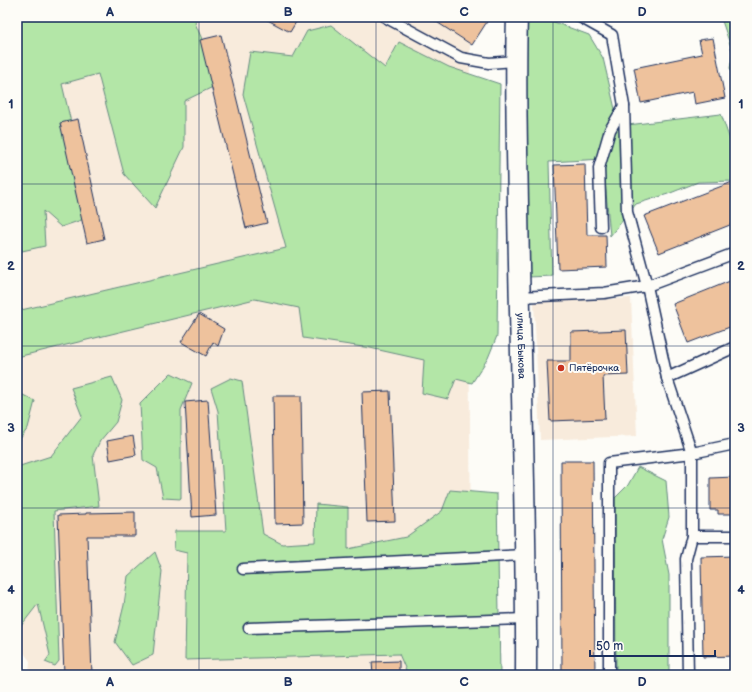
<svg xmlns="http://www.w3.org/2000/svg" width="752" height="692" font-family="'Balsamiq Sans',sans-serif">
  <rect width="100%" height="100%" fill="#fdfcf7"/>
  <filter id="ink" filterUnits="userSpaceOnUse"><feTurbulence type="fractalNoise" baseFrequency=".025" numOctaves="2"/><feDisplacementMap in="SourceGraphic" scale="8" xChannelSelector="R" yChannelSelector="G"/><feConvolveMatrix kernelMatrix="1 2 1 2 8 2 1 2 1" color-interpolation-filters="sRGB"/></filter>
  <g filter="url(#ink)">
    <g fill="#f8ebdc">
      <path d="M17,17H470L469,299L472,675H29L30,661L17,644Z"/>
      <path d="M631,298L637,436L540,440L534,302Z"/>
    </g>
    <g fill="#b3e6a7" stroke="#678a82">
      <path d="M17,17H198L195,23L221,83L184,101V147L155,208L124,174L98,74L62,84L93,216L61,227L43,211L45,246L22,251L17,235Z"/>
      <path d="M523,17H545L546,19L589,35L603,58L619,126L721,114L735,154V181L698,182L668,194L636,204L610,236L603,159L549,162L552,276L528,277Z"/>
      <path d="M703,17H735V83L730,68L733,53L721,18L704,19Z"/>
      <path d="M331,25L385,68L399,42L449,67L500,84L497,336L488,358L472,383L456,379L448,399L422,393L424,360L370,348L303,338L299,308L255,299L17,357V311L286,248L243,94L250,52L293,57L307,31Z"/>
      <path d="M171,373L192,383L181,410V499L163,498L157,468L143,460L140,404Z"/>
      <path d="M112,377L122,400L116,422L100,441L93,455L99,506L54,511L59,661L55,666L45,662L50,655L38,604L17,631V492L20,466L51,456L82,416L71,388Z"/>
      <path d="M231,378L242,381L263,534L282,544L315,542L316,504L348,507V549L406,537L442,511L450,490L497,494L500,675H408L399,654L185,660L187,553L174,550L175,531H226L218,411L211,388Z"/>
      <path d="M17,392L35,401L28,428L17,443Z"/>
      <path d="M638,467L666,481L669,517L662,539L669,575V675H616L615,498L628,485Z"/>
      <path d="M155,552L162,571L153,655L132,665L115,642L124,605L128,576Z"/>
    </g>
    <g fill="#eec29d" stroke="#1b2f5e">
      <path d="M262,17H288L296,22L290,32Z"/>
      <path d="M429,17H490L472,45Z"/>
      <path d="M221,35L267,223L246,228L200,40Z"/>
      <path d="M713,38L725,98L695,104L693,92L641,103L634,68L702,54L699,40Z"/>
      <path d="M78,119L104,239L87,243L60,123Z"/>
      <path d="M585,164L587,235H606L607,267L558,269L554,165Z"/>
      <path d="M735,181V223L659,253L644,216Z"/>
      <path d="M735,279V325L688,343L673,304Z"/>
      <path d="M199,314L224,329L218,346L213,342L206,356L181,342Z"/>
      <path d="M626,330L628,375L603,376L605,419L550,421L547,361H571V332Z"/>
      <path d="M390,391L395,521L367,522L362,392Z"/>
      <path d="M273,396H301L303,523L275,524Z"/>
      <path d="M208,400L216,515L192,517L185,402Z"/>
      <path d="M133,436L136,455L110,460L107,441Z"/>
      <path d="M561,461H593L595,675H562Z"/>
      <path d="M735,477V514H718V510H710V478Z"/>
      <path d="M135,512V536H87L92,675H64L58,515L86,514V513Z"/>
      <path d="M735,556V656L703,657L701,557Z"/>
      <path d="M399,661V675H373L372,662Z"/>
    </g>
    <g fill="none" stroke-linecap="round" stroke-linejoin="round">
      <g stroke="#1b2f5e" stroke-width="13">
        <g id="service">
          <path d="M385,17L461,58L489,63L516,61"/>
          <path d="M580,17L612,35L624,106L627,212L647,286L667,378L692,453V536L686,559L688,675"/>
          <path d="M601,227L599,168L610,130L624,106"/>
          <path d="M519,297L604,293L647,286L735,253"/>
          <path d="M667,378L735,347"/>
          <path d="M692,536H735"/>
          <path d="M243,569L525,555"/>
          <path d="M249,628L526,619"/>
          <path d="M609,675V463L692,453L735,444"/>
        </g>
      </g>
      <g stroke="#1b2f5e" stroke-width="23">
        <g id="minor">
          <path id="s1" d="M517,17C515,80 517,143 518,205C520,362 527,519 526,675"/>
        </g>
      </g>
      <use href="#service" stroke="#fdfcf7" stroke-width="10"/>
      <use href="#minor" stroke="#fdfcf7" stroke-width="20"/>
    </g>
  </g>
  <path fill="none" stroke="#1b2f5e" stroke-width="1" stroke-opacity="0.55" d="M199,17V675M376,17V675M553,17V675M17,184H735M17,346H735M17,508H735"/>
  <circle fill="#c8321e" stroke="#fdfcf7" stroke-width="1.5" cx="561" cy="368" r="4"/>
  <g text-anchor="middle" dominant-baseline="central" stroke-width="4" stroke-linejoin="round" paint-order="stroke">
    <g font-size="10" fill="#1b2f5e" stroke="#fdfcf7">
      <text stroke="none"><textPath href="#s1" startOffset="329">улица Быкова</textPath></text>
    </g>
    <g font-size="10" fill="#1b2f5e" stroke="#fdfcf7" text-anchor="start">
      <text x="569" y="368">Пятёрочка</text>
    </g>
  </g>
  <rect width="752" height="692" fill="none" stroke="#fdfcf7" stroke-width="44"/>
  <path d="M590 650v6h125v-6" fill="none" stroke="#1b2f5e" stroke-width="2"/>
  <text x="596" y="650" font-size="12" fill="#1b2f5e" stroke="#fdfcf7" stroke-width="3" paint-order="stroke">50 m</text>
  <rect x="22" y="22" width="708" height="648" fill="none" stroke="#1b2f5e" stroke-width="1.5"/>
  <g font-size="13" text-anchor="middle" font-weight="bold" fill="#1b2f5e">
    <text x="110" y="16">A</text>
    <text x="288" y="16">B</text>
    <text x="464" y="16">C</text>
    <text x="642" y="16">D</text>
    <text x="11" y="108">1</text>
    <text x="741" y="108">1</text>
    <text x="11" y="270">2</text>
    <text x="741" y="270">2</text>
    <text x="11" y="432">3</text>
    <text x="741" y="432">3</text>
    <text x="11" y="594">4</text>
    <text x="741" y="594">4</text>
    <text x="110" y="686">A</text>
    <text x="288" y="686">B</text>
    <text x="464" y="686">C</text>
    <text x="642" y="686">D</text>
  </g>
</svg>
